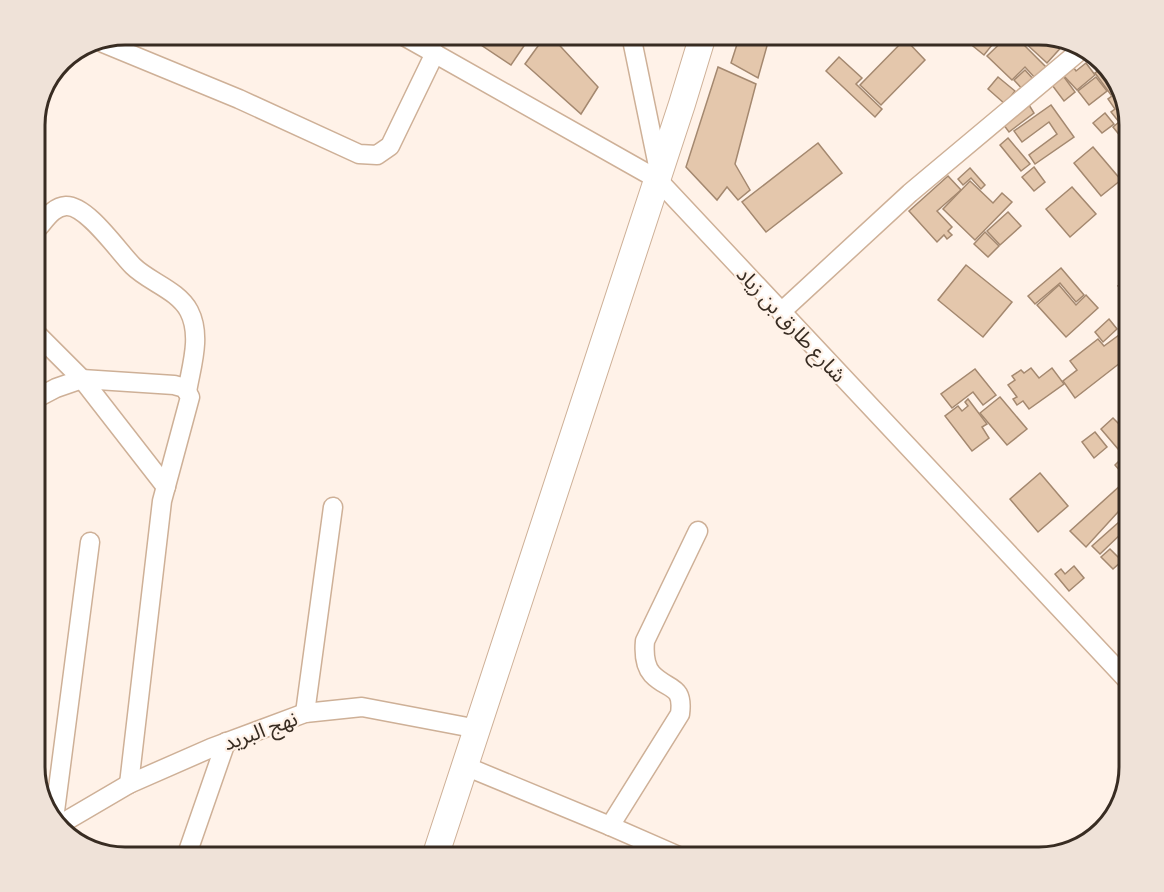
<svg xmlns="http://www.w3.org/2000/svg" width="1164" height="892" font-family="'Titillium Web','Noto Sans Arabic',sans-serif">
  <rect width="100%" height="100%" fill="#fff2e8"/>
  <g fill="#e4c7ac" stroke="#a4886f" stroke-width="1.5">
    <path d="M466,35H526L530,37L511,65Z"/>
    <path d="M546,35H550L598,87L581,114L525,64Z"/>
    <path d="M740,35H770L758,78L731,63Z"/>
    <path d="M966,35H1000L984,55L963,38Z"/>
    <path d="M1009,35H1014L1047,68L1036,79L1025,67L1012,80L987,56Z"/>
    <path d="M1025,35H1039L1065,43L1047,63L1021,39Z"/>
    <path d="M905,39L925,60L881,105L860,85Z"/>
    <path d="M839,57L862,78L856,84L882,109L875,117L826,71Z"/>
    <path d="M1086,63L1095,75L1077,90L1064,76L1074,68L1076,71Z"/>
    <path d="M1105,66L1120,86L1123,97L1121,98L1116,91L1111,95L1095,73Z"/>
    <path d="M718,67L756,84L735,164L750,190L738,200L727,187L717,200L686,167Z"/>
    <path d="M1025,70L1035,81L1024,91L1014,80Z"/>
    <path d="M998,77L1015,91L1005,104L988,89Z"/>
    <path d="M1064,77L1075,92L1064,101L1052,85Z"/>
    <path d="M1096,77L1107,91L1089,105L1078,91Z"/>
    <path d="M1116,93L1125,105L1129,125V131L1121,137L1113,127L1119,122L1111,112L1115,109L1108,99Z"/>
    <path d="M1029,105L1034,113L1009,132L1003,124Z"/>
    <path d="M1051,105L1074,137L1035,164L1029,155L1057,134L1049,122L1022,142L1014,131Z"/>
    <path d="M1105,113L1114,124L1102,133L1093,123Z"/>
    <path d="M1008,138L1030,164L1021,171L1000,145Z"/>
    <path d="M818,143L842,173L766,232L742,202Z"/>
    <path d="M1093,147L1121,180L1101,196L1074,163Z"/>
    <path d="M1034,167L1045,182L1034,191L1022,177Z"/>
    <path d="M970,168L985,185L981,189L971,178L963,185L958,179Z"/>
    <path d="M948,176L961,190L937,211L952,227L948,231L952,235L947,239L944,235L937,242L909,211Z"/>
    <path d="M970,181L993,203L1002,193L1012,202L975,240L943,209Z"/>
    <path d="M1072,187L1096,214L1070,237L1046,209Z"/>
    <path d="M1008,212L1021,226L1000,245L987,231Z"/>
    <path d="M985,232L999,246L988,257L974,244Z"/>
    <path d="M966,265L1012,302L983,337L938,300Z"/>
    <path d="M1061,268L1084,295L1076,302L1060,283L1035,304L1028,296Z"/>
    <path d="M1129,277V301L1118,286Z"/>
    <path d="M1059,285L1076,305L1086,295L1098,308L1066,337L1037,305Z"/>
    <path d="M1109,319L1117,329L1103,342L1095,332Z"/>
    <path d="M1119,335L1129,348V356L1075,398L1063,381L1077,370L1070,361L1098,339L1104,346Z"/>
    <path d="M1031,368L1039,378L1052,368L1064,384L1029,409L1023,401L1017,405L1013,399L1017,397L1008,385L1015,380L1012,376L1021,370L1024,373Z"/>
    <path d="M975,369L996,395L983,405L973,392L952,408L941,394Z"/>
    <path d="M1000,397L1027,429L1007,445L980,413Z"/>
    <path d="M968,399L987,424L982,427L989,438L972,451L945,416L958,406L962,411L968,406L965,402Z"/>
    <path d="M1113,418L1122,427L1129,421V465L1121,472L1115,465L1124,456L1101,429Z"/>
    <path d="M1095,432L1107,447L1094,458L1082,442Z"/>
    <path d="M1040,473L1068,506L1038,532L1010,499Z"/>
    <path d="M1122,484L1129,490V500L1086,547L1070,531Z"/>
    <path d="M1129,508V530L1119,519Z"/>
    <path d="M1119,522L1126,529L1100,554L1092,546Z"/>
    <path d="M1110,549L1122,561L1113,569L1101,557Z"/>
    <path d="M1074,566L1084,578L1069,591L1055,574L1061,569L1065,574Z"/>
  </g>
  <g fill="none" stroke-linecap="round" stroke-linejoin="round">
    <g stroke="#ceb097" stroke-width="21">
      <g id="street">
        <path d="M402,35L657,179L1129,682"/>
        <path d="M631,35L659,171"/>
        <path d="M103,43L239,99L359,154L377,155L390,146L435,53"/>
        <path d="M35,231C44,223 51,207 66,206C87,205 118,251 133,266C149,282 178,290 189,311C202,336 191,367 187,392"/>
        <path d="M781,312L910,193L1082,49"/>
        <path d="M35,332L82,379L166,487"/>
        <path d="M35,399L56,388L82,379L174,385L185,388L190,397L162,501L129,784"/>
        <path d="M305,713L333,507"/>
        <path d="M465,766L610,826L681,857"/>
        <path d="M54,819L90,542"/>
        <path d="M59,825L129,784L211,748L305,713L362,707L478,729"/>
        <path d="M610,826L680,714C684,684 668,691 652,674C644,665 644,652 645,641L698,531"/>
        <path d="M186,857L226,742"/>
      </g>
    </g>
    <g stroke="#ceb097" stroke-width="28">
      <path id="secondary" d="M435,857L682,104L703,35"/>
    </g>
    <use href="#street" stroke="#fff" stroke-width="18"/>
    <use href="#secondary" stroke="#fff" stroke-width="26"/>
  </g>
  <g text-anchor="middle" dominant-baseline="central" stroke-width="4.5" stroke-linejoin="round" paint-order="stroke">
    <g font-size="21" fill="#382c22" stroke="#fff2e8">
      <text transform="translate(792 324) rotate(47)">شارع طارق بن زياد</text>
      <text transform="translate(260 730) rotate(-20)">نهج البريد</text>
    </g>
  </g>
  <path d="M0 0H1164V892H0ZM125 45H1039A80 80 0 0 1 1119 125V767A80 80 0 0 1 1039 847H125A80 80 0 0 1 45 767V125A80 80 0 0 1 125 45Z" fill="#efe2d8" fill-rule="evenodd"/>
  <path fill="none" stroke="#382c22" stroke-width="3" d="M125 45H1039A80 80 0 0 1 1119 125V767A80 80 0 0 1 1039 847H125A80 80 0 0 1 45 767V125A80 80 0 0 1 125 45Z"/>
</svg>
